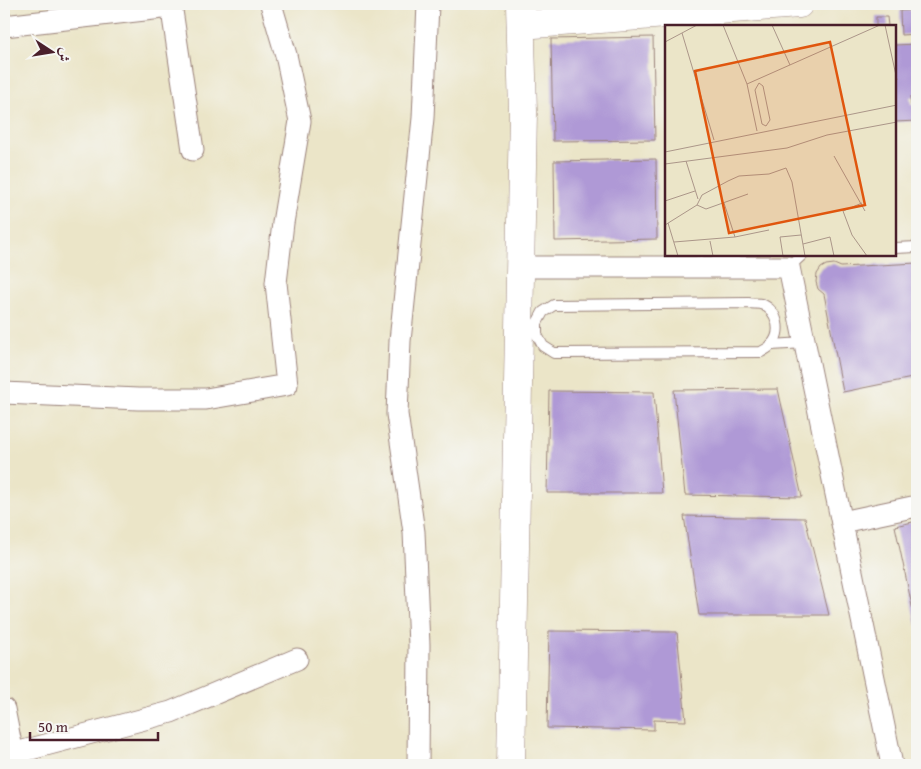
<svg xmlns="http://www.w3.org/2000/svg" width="921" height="769" font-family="'Gentium Book Plus',Amiri,serif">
  <rect width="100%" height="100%" fill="#f6f6f2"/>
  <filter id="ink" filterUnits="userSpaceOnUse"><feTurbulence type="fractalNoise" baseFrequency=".02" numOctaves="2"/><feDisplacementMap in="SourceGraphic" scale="10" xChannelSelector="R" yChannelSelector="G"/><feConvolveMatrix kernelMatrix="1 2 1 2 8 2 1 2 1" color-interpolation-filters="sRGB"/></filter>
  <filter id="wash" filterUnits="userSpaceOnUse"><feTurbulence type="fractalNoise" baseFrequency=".0096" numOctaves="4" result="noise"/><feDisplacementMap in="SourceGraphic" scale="20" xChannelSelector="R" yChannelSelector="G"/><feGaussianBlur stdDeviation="1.12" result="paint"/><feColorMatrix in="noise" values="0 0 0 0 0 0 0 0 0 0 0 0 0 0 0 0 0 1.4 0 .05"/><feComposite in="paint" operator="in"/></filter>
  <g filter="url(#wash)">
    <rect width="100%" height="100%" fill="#ebe5c8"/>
    <g id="blocks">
      <g fill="#af99d6">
        <path d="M917,10V34L901,35L900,11Z"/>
        <path d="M876,17H887L888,26H876Z"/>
        <path d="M653,37L655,140L553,141L551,39Z"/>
        <path d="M917,44V96L910,97L911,105H917V121L895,122V45Z"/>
        <path d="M656,159L657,239L555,241L554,161Z"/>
        <path d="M917,263V377L843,392L824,294L818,289L816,282L817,274L821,268L826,265L834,264L841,267Z"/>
        <path d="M778,389L802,497L685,495L674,390Z"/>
        <path d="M549,391L654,392L662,493H547Z"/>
        <path d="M684,516L805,518L829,615H699Z"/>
        <path d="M917,521V625H916L895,526Z"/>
        <path d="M549,631L677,632L686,721L654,720V730L547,728Z"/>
      </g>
    </g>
  </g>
  <g filter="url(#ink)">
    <use href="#blocks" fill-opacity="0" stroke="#9a827a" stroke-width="1"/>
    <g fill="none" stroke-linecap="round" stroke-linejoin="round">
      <g stroke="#9a827a" stroke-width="12">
        <g id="lane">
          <path d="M895,248L917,247"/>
          <path d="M789,267L802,255"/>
          <path d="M749,303C752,304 758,303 761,304C778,310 783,333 771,345C769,348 764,350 761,352L554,353L543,346L537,335V323L543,312L554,305Z"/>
          <path d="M771,345L805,343"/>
        </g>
      </g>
      <g stroke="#9a827a" stroke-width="23">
        <g id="street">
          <path d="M171,4L193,150"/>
          <path d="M4,26L171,7"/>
          <path d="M521,267H789L892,765"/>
          <path d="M4,393L138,399H206L287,385L276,283L283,223L300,121L286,55L271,4"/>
          <path d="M842,522L917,506"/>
          <path d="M4,709L13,754"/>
          <path d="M4,756L171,712L297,659"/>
          <path d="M418,765L419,645L414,532L397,414L400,341L423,118L428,4"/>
        </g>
      </g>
      <g stroke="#9a827a" stroke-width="29">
        <g id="secondary">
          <path d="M521,25L799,4"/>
          <path d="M511,765L523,112L520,4"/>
        </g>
      </g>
      <use href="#lane" stroke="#fff" stroke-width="10"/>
      <use href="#street" stroke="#fff" stroke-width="21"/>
      <use href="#secondary" stroke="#fff" stroke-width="28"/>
    </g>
  </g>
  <g transform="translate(665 25)">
    <rect width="231" height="231" fill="#ebe5c8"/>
    <path fill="none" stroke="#ab9689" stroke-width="1" d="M58,0L82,59L92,106M107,0L125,40M220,0L232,55M17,8L49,115M0,17L32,0M94,58L98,61L105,95L101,101L97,99L90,65ZM82,59L215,0M0,127L232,80M169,131L200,186M21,136L33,174M0,139L122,123L162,110L232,97M0,176L30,166M59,178L70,212M197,178L178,186L187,210L202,231M32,180L41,184L83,169M3,198L13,231M0,200L32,180L37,170L63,156L74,151L104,149L121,143L127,157L140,231M45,216L48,231M9,217L70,212L104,205M138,219L165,212L169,231M118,231L115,212L136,210"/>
    <path fill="#e0560e" fill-opacity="0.15" stroke="#e0560e" stroke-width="2.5" d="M165,17L200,180L64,208L30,46Z"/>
    <rect width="231" height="231" fill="none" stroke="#4a1f2b" stroke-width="2.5"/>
  </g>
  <rect width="921" height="769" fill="none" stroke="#f6f6f2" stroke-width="20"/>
  <g transform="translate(52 52) rotate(102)" stroke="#f6f6f2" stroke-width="4" paint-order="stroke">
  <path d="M0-4L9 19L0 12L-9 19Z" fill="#4a1f2b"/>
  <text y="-8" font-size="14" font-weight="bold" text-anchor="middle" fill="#4a1f2b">ش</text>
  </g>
  <path d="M30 732v8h128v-8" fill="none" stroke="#4a1f2b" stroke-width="2.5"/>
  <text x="38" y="732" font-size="15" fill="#4a1f2b" stroke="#f6f6f2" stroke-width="4" paint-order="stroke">50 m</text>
</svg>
